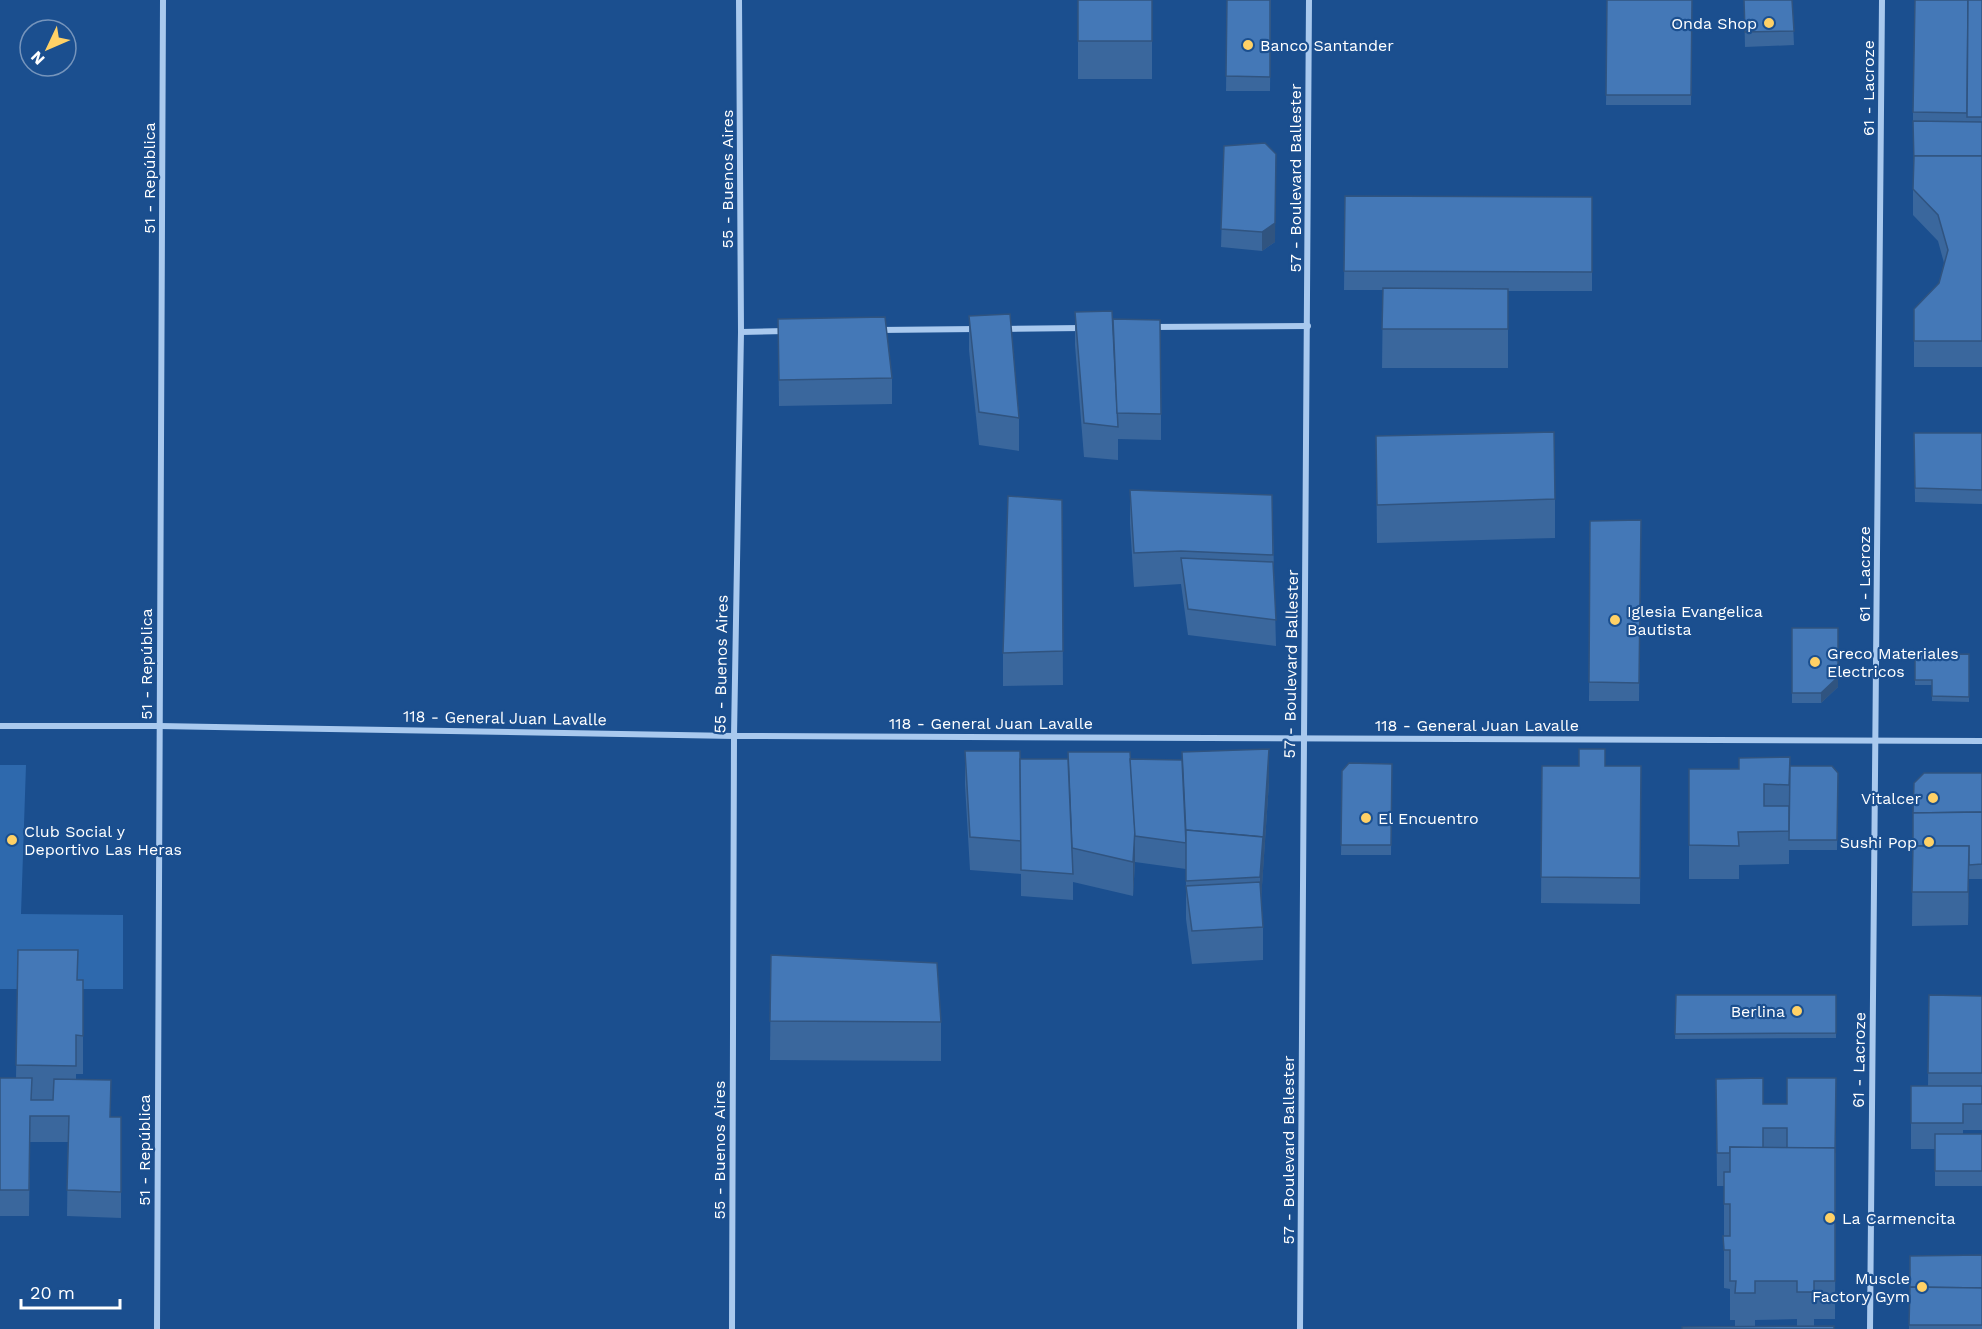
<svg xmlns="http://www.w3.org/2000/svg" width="1982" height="1329" font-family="'Work Sans',sans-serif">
  <rect width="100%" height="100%" fill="#1b4f8f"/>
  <path fill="#2e69ad" d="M0,765H26L21,914L123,915V989H0Z"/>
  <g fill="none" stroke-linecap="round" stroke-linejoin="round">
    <g stroke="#a9c9ee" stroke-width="6">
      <path d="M1152,327L1308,326"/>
      <path d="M1005,329L1082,328"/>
      <path d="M879,330L977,329"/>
      <path d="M741,332L785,331"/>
      <path d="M0,726H160L734,736L1982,741"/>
      <path d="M157,1329L163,0"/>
      <path d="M732,1329L734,736L741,332L739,0"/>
      <path d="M1300,1329L1309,0"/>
      <path d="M1870,1329L1882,0"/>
    </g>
  </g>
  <g fill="#3a679d" fill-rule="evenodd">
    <rect x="1078" y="0" width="74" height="79"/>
    <path d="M1227,0H1271L1270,91H1226Z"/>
    <path d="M1607,0H1692L1691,105H1606Z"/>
    <path d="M1744,0H1792L1794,45L1745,47Z"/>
    <path d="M1982,0V367H1914V309L1939,283L1944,263L1938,241L1913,215V112Z"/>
    <path d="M1224,146L1275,242L1262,251L1221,247Z"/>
    <path d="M1345,196L1592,197V291H1508V368H1382L1383,290H1344Z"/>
    <path d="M1075,312L1161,414V440L1118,439V460L1084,457L1075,345Z"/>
    <path d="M969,316L1019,418V451L979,445L969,350Z"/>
    <path d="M778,319L892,378V404L779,406Z"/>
    <path d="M1914,433H1982V504L1915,502Z"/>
    <path d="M1376,436L1555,499V538L1377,543Z"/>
    <path d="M1130,490L1272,495L1276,646L1188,635L1181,584L1134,587L1130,524Z"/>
    <path d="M1062,500L1063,685L1003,686V653Z"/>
    <path d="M1641,520L1639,701H1589L1590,521Z"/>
    <path d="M1792,628L1838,687L1821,703H1792Z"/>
    <path d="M1969,654V702L1932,701V685H1915V655Z"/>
    <path d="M965,751L1020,759H1130L1269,782L1261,900L1263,927V960L1192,964L1186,919V869L1135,862L1133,896L1073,882V900L1021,896V859V874L970,870L965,785Z"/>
    <path d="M1392,764L1391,855H1341L1342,771Z"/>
    <path d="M1542,766H1641L1640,904L1541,903Z"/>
    <path d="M1790,766L1838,773L1837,850H1789V864L1739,865V879H1689V769H1739Z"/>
    <path d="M1982,773V879H1969L1968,925L1912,926L1913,813Z"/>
    <path d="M18,950L78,980L83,1019V1074H76V1079L111,1117H121V1218L67,1216L68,1142H30L29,1216H0V1078H16Z"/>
    <path d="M771,955L941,1022V1061L770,1060Z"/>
    <path d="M1676,995H1836V1038L1675,1039Z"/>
    <path d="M1929,995L1982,996V1130H1963V1134H1982V1186H1935V1149H1911V1086H1928Z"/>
    <path d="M1716,1079L1763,1104L1836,1111L1835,1319H1814V1326L1735,1327V1320H1730V1289L1724,1288V1186H1717ZM1797,1319V1326L1755,1327V1320Z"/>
    <path d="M1982,1255V1329H1909L1910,1256Z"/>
  </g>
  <g fill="#305480">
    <path d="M1276,173L1275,242L1262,251V232Z"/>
    <path d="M1838,638V687L1821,703V693Z"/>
    <path d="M1269,749V782L1260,916V877Z"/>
    <path d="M1135,829V862L1133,896V862Z"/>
    <path d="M1969,846V879L1968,925V892Z"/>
  </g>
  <g fill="#4478b7" stroke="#305480" stroke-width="1.5">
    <rect x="1078" y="0" width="74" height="41"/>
    <path d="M1227,0H1270V77L1226,76Z"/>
    <path d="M1607,0H1692L1691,95H1606Z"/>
    <path d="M1744,0H1792L1794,31L1745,32Z"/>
    <path d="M1915,0H1968L1967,113L1913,112Z"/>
    <path d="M1968,0H1982V117H1967Z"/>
    <path d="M1913,121L1982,122V156H1914V164Z"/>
    <path d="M1265,143L1276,154L1275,223L1262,232L1221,229L1224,146Z"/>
    <path d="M1914,156H1982V341H1914V309L1939,283L1948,250L1938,215L1913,189Z"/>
    <path d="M1345,196L1592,197V272L1344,271Z"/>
    <path d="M1383,288L1508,289V329H1382Z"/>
    <path d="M1112,311L1118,427L1084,423L1075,312Z"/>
    <path d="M1010,314L1019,418L979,412L969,316Z"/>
    <path d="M885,317L892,378L779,380L778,319Z"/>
    <path d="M1113,319L1160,320L1161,414L1117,413Z"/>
    <path d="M1554,432L1555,499L1377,505L1376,436Z"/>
    <path d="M1914,433H1982V490L1915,488Z"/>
    <path d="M1130,490L1272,495L1273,555L1181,551L1134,553Z"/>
    <path d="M1008,496L1062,500L1063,651L1003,653Z"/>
    <path d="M1641,520L1639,683L1589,682L1590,521Z"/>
    <path d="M1181,558L1273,562L1276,620L1188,609Z"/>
    <path d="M1792,628H1838V677L1821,693H1792Z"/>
    <path d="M1969,654V697L1932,696V680H1915V655Z"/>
    <path d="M1269,749L1263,842V837L1186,830V834L1182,752Z"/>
    <path d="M1579,749H1605V766H1641L1640,878L1541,877L1542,766H1579Z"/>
    <path d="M965,751H1020L1021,841L970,837Z"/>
    <path d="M1068,752H1130L1135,829L1133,862L1072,848Z"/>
    <path d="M1790,757L1789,785L1764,784V806H1789V831L1738,832L1739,846L1689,845V769H1739V758Z"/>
    <path d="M1020,759H1068L1073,874L1021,870Z"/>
    <path d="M1130,759L1182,760L1186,843L1135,836Z"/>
    <path d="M1349,763L1392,764L1391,845H1341L1342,771Z"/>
    <path d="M1790,766H1832L1838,773L1837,840H1789Z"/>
    <path d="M1924,773H1982V812L1913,813L1914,783Z"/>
    <path d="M1982,812V864L1969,865V846H1913V813Z"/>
    <path d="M1186,830L1263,837L1260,877L1186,881Z"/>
    <path d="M1913,846H1969L1968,892H1912Z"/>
    <path d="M1260,882L1263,927L1192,931L1186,886Z"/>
    <path d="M18,950H78L77,980H83V1036L76,1035V1066L16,1065Z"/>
    <path d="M771,955L937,963L941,1022L770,1021Z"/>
    <path d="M1676,995H1836V1033L1675,1034Z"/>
    <path d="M1929,995L1982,996V1073H1928Z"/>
    <path d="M0,1078H32L31,1100H53L54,1079L111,1080L110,1117H121V1192L67,1190L69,1116H30L29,1190H0Z"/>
    <path d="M1763,1078V1104H1787V1078H1836L1835,1153V1148H1787V1128H1763V1148L1730,1147V1153H1717L1716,1079Z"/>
    <path d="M1911,1086H1982V1104H1963V1123H1911Z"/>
    <rect x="1935" y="1134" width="47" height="37"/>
    <path d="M1730,1147L1835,1148V1281H1814V1292H1797V1281H1755V1293H1735L1736,1281H1730V1250H1724L1723,1236H1730V1204H1724V1172H1730Z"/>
    <path d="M1982,1255V1288L1910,1287V1256Z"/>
    <path d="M1910,1287L1982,1288V1325H1909Z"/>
    <path d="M1834,1326V1329H1682V1327Z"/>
  </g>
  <g fill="#ffd166" stroke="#1b4f8f" stroke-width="2">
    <circle cx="1769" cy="23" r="6"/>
    <circle cx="1248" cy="45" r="6"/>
    <circle cx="1615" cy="620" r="6"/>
    <circle cx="1815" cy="662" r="6"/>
    <circle cx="1933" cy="798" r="6"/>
    <circle cx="1366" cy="818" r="6"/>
    <circle cx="12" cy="840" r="6"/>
    <circle cx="1929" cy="842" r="6"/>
    <circle cx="1797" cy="1011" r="6"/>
    <circle cx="1830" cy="1218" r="6"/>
    <circle cx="1922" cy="1287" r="6"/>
  </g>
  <g text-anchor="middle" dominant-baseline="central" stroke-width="4.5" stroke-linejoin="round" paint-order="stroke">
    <g font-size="16" fill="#fff" stroke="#1b4f8f" text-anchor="start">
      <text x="1757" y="23" text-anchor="end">Onda Shop</text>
      <text x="1260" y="45">Banco Santander</text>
      <text x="1627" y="611">Iglesia Evangelica<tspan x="1627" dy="18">Bautista</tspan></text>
      <text x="1827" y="653">Greco Materiales<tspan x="1827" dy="18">Electricos</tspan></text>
      <text x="1921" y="798" text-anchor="end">Vitalcer</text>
      <text x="1378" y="818">El Encuentro</text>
      <text x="24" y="831">Club Social y<tspan x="24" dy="18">Deportivo Las Heras</tspan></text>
      <text x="1917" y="842" text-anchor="end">Sushi Pop</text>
      <text x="1785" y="1011" text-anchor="end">Berlina</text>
      <text x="1842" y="1218">La Carmencita</text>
      <text x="1910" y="1278" text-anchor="end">Muscle<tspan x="1910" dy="18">Factory Gym</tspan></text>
    </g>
    <g font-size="16" fill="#fff" stroke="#1b4f8f">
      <text transform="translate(1868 88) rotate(-90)">61 - Lacroze</text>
      <text transform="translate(149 178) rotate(-90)">51 - República</text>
      <text transform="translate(1295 178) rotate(-90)">57 - Boulevard Ballester</text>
      <text transform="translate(727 179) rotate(-90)">55 - Buenos Aires</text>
      <text transform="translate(1864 574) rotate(-90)">61 - Lacroze</text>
      <text transform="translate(146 664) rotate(-90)">51 - República</text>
      <text transform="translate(721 664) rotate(-89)">55 - Buenos Aires</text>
      <text transform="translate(1291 664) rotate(-89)">57 - Boulevard Ballester</text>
      <text transform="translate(505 718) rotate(1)">118 - General Juan Lavalle</text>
      <text x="991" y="723">118 - General Juan Lavalle</text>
      <text x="1477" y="725">118 - General Juan Lavalle</text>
      <text transform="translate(1859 1060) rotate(-89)">61 - Lacroze</text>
      <text transform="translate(144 1150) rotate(-90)">51 - República</text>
      <text transform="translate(719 1150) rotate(-90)">55 - Buenos Aires</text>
      <text transform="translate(1288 1150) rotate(-90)">57 - Boulevard Ballester</text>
    </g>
  </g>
  <g transform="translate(48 48) rotate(226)"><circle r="28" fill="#1b4f8f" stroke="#7695bc" stroke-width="1.5"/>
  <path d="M0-4.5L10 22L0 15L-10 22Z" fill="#ffd166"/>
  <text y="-9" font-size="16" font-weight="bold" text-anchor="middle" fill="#ffffff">N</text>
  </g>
  <path d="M21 1299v9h99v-9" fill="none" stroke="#ffffff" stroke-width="3"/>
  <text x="30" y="1299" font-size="18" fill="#ffffff" stroke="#1b4f8f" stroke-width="4.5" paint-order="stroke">20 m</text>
</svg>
